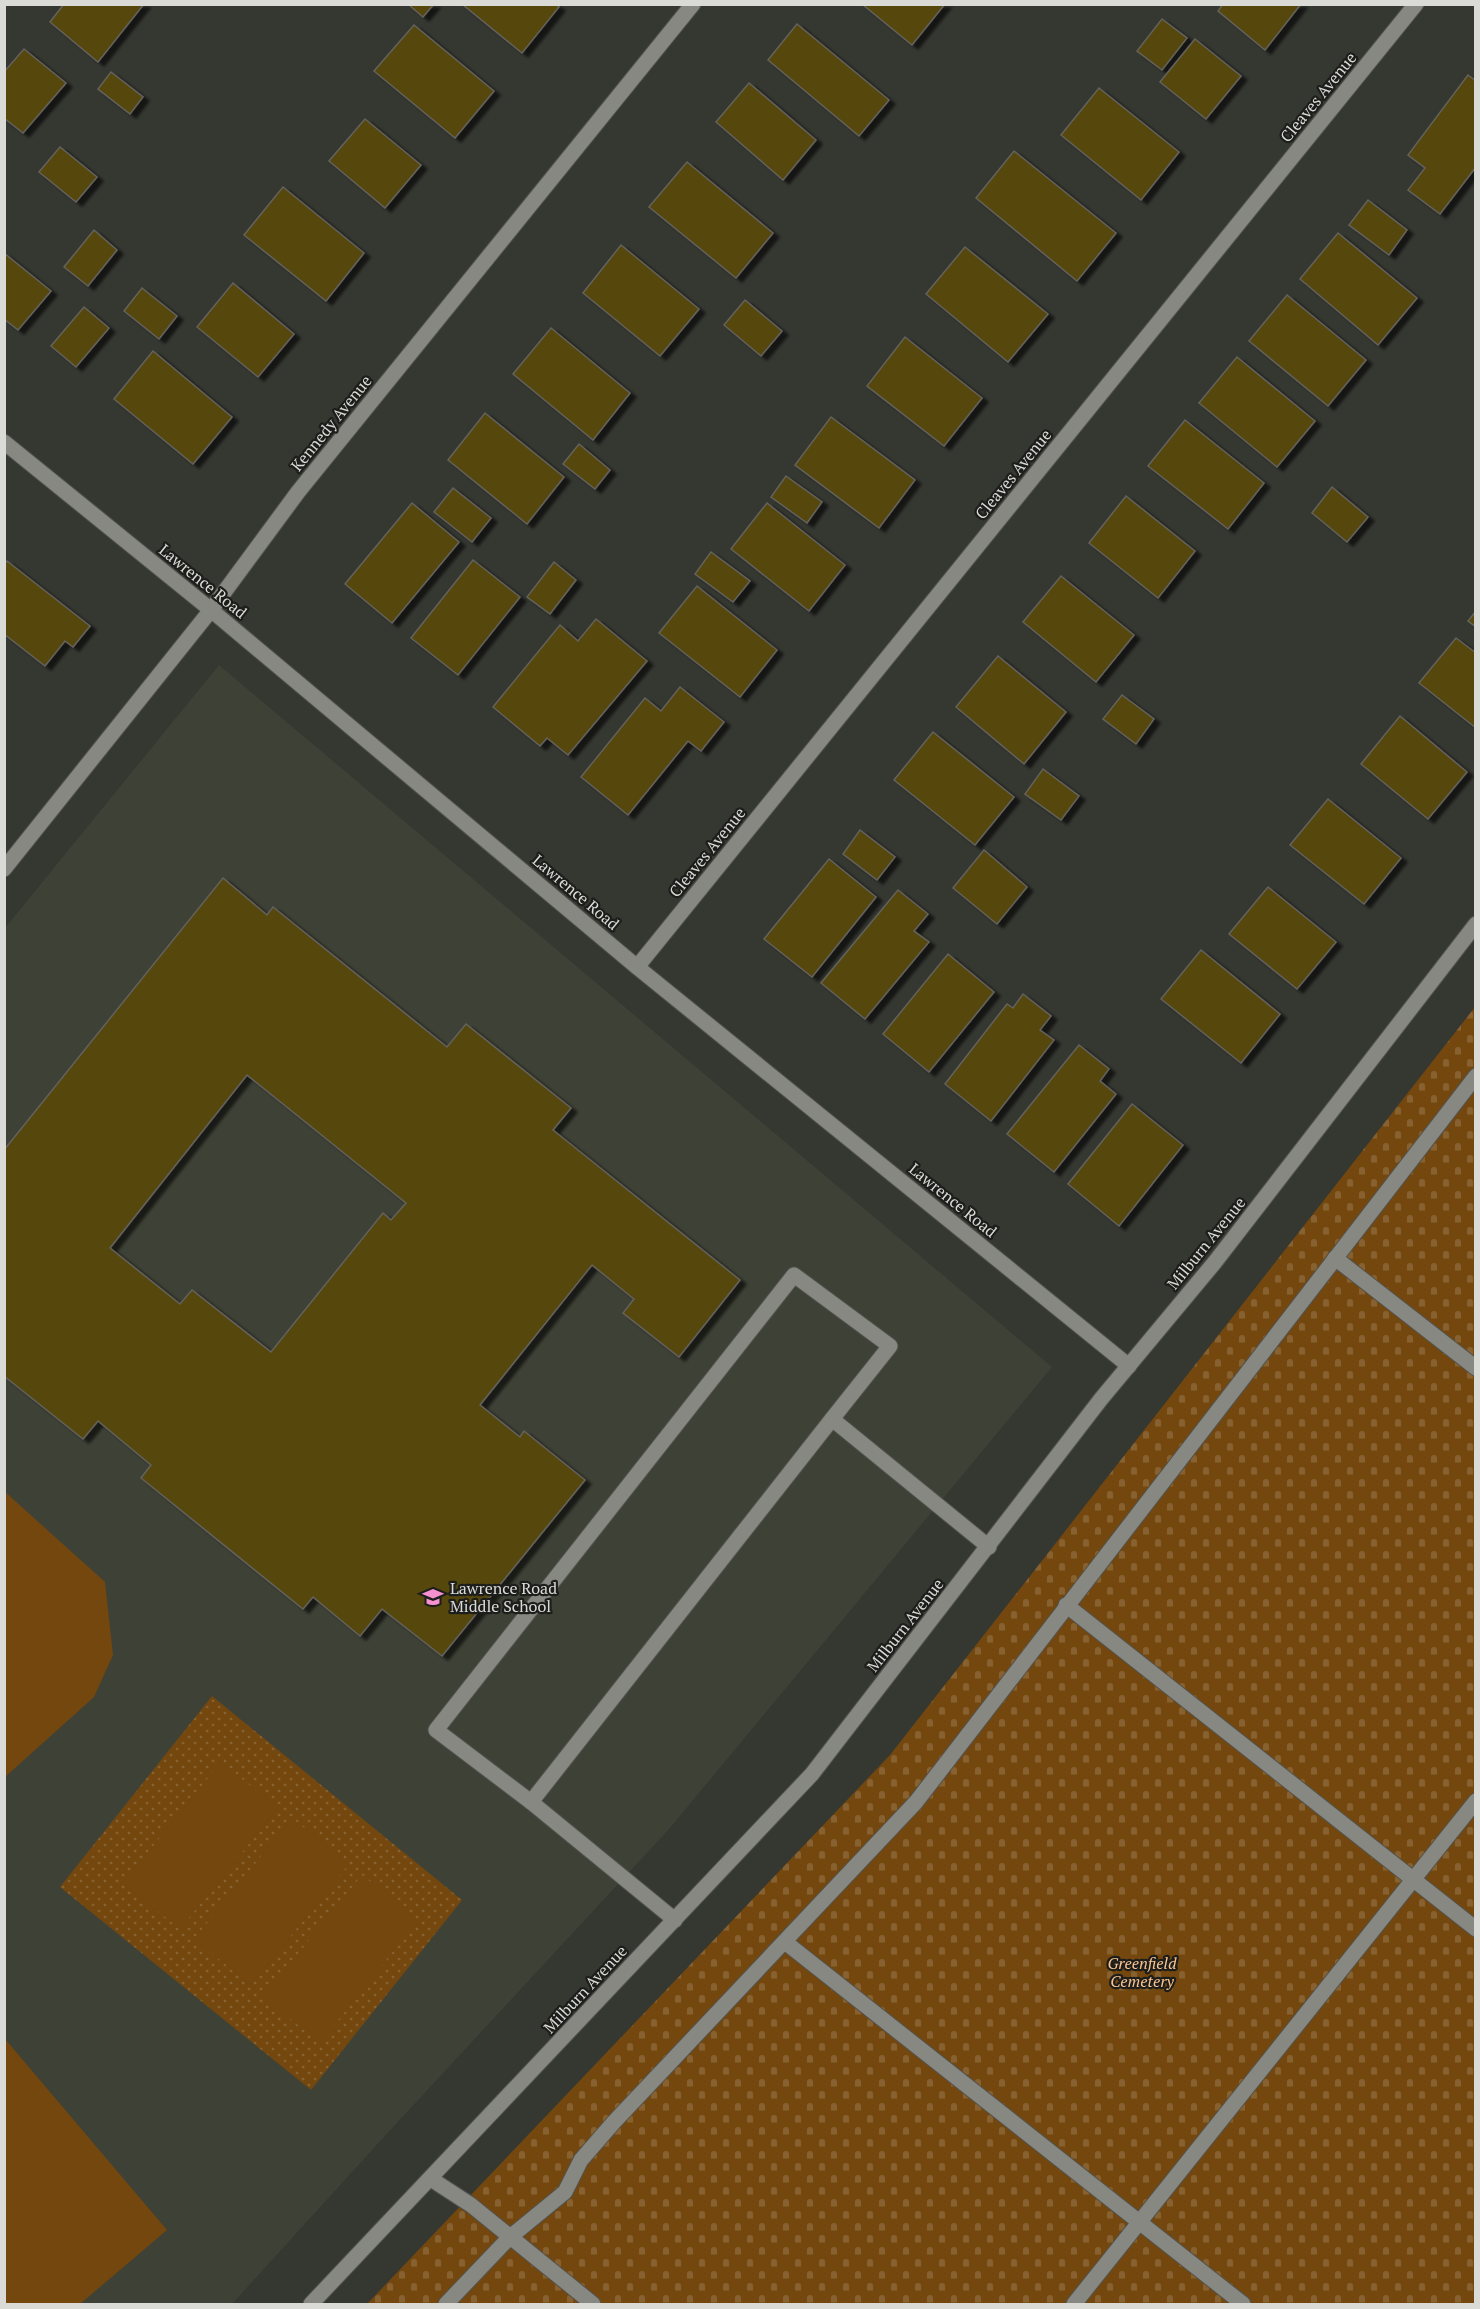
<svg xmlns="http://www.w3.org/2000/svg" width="1480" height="2309" font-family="'PT Serif',serif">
  <defs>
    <pattern id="cemetery-stones" width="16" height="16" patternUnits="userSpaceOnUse" patternTransform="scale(1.5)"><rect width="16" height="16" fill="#74470e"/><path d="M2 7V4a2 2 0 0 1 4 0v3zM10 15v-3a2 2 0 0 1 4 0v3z" fill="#876130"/></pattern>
    <pattern id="park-dots" width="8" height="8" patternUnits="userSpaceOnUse" patternTransform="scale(1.5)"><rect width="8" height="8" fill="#74470e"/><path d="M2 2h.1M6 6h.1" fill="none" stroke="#876130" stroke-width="1.8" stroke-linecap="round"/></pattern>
    <filter id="shadow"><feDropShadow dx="6" dy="4" stdDeviation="1.5" flood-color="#0009"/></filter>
  </defs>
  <rect width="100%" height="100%" fill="#353731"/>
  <path fill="#3e4136" d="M219,665L1052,1367L670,1828L383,2138L232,2304H5V928Z"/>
  <path fill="url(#cemetery-stones)" d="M1475,1007V2304H367L890,1755Z"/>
  <path fill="url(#park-dots)" d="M212,1696L462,1900L311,2090L60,1887Z"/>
  <g fill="#74470e">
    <path d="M4,1491L105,1582L113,1655L94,1697L5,1777Z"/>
    <path d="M221,1762L278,1808L180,1929L123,1883Z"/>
    <path d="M292,1818L349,1864L251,1985L194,1939Z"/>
    <path d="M362,1875L418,1920L320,2043L263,1997Z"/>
    <path d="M5,2039L167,2230L80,2304H5Z"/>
  </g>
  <g fill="#56460c" stroke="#64625c" stroke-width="1.5" fill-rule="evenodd" filter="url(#shadow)">
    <path d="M64,4H144L98,62L50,22Z"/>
    <path d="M408,4H434L423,17Z"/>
    <path d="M462,4H555L559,7L522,53Z"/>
    <path d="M862,4H945L912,45Z"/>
    <path d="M1223,4H1301L1265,50L1218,11Z"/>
    <path d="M1162,19L1187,38L1162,70L1137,51Z"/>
    <path d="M797,24L889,100L859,136L768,60Z"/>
    <path d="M414,25L494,91L455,138L374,71Z"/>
    <path d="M1195,39L1241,76L1206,119L1160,82Z"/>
    <path d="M24,49L66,83L23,133L4,118V72Z"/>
    <path d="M111,72L143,97L130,114L98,89Z"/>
    <path d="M1468,75L1476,81V167L1440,214L1408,190L1425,168L1408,155Z"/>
    <path d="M749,83L816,140L783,180L716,122Z"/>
    <path d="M1099,88L1179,152L1141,200L1061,135Z"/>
    <path d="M365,119L421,165L385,208L329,161Z"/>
    <path d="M60,147L97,177L76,202L39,172Z"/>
    <path d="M1014,151L1116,233L1077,281L976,198Z"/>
    <path d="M687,162L773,233L736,278L649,207Z"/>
    <path d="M283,187L364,253L326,301L244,235Z"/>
    <path d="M1368,200L1407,230L1389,255L1349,225Z"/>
    <path d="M94,230L117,250L88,286L64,267Z"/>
    <path d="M1338,233L1417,298L1378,345L1300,279Z"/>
    <path d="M621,245L699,309L660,356L583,293Z"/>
    <path d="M965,247L1048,314L1008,362L926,294Z"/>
    <path d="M4,253L51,291L18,330L4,319Z"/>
    <path d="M233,283L294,334L258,377L197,327Z"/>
    <path d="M142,288L177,316L159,339L124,311Z"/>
    <path d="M1287,295L1366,360L1328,406L1249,341Z"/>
    <path d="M745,300L782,331L761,356L724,325Z"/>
    <path d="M84,307L109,328L76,367L51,346Z"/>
    <path d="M551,328L630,393L593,440L513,374Z"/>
    <path d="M905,337L982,398L944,446L867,386Z"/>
    <path d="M153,351L232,417L193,464L114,399Z"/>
    <path d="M1237,357L1315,421L1277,467L1199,403Z"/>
    <path d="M485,413L564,477L527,524L448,460Z"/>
    <path d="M831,417L915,480L879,528L795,465Z"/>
    <path d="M1185,420L1264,483L1228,529L1148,466Z"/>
    <path d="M579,444L610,470L595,489L563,464Z"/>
    <path d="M786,476L822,502L807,523L771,497Z"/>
    <path d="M1332,487L1368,517L1347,542L1312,513Z"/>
    <path d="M453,488L491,518L472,542L434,512Z"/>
    <path d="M1126,496L1195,551L1158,598L1089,543Z"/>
    <path d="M412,503L459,542L392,623L345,584Z"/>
    <path d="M767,503L845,565L809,611L731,549Z"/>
    <path d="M711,552L750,581L733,602L695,574Z"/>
    <path d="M473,560L520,597L458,675L411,638Z"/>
    <path d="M7,561L90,626L73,647L65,641L45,666L4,634V565Z"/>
    <path d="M554,562L576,580L550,614L527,597Z"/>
    <path d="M1061,576L1134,635L1096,682L1023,622Z"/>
    <path d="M697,586L777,650L740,697L659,633Z"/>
    <path d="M1476,611V627L1468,621Z"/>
    <path d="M596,619L647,661L568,755L547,738L540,746L493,707L560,625L578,641Z"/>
    <path d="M1456,638L1476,653V728L1419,683Z"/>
    <path d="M998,656L1066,712L1024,764L956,707Z"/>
    <path d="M680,687L724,722L701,751L688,741L628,815L581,777L645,698L661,711Z"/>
    <path d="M1122,695L1154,719L1136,744L1103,719Z"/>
    <path d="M1400,716L1467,772L1428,819L1361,764Z"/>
    <path d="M933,732L1014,797L975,845L894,780Z"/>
    <path d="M1043,769L1079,796L1061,820L1025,794Z"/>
    <path d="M1328,799L1401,858L1364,904L1290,845Z"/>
    <path d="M860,830L895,857L877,880L843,854Z"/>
    <path d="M984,850L1027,887L997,924L953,888Z"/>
    <path d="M829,859L876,897L812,977L764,939Z"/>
    <path d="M223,878L267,915L273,907L447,1047L466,1024L571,1108L553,1130L740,1280L679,1357L623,1313L634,1299L592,1265L480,1405L520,1437L524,1431L585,1480L442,1656L382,1609L360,1636L313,1597L303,1609L141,1478L151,1465L98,1421L83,1439L4,1376V1150ZM247,1075L406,1203L391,1220L383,1213L271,1352L192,1290L180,1304L110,1248Z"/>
    <path d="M1268,887L1336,942L1297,989L1229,934Z"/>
    <path d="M898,890L928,914L914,931L929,942L865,1019L821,983Z"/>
    <path d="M1201,950L1280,1014L1241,1063L1161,999Z"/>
    <path d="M948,954L994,992L929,1072L883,1034Z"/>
    <path d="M1023,994L1051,1016L1040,1030L1054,1040L991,1121L945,1084L1007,1004L1013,1008Z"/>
    <path d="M1079,1045L1109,1069L1100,1081L1116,1094L1054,1172L1007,1134Z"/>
    <path d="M1132,1104L1183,1145L1119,1226L1068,1184Z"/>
  </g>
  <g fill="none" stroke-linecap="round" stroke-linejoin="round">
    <g stroke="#52534e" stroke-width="17">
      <g id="minor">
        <path d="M4,442L211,610L637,967L1129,1366"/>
        <path d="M4,869L211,610L298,492L693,4"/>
        <path d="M637,967L1416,4"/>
        <path d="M1335,1258L1476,1368"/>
        <path d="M1066,1605L1476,1929"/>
        <path d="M531,1802L436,1730L794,1275L890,1346L832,1419"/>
        <path d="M675,1920L531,1802L832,1419L989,1547"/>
        <path d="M785,1942L1243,2304"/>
        <path d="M431,2179L471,2205L593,2304"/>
        <path d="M311,2304L812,1774L1101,1399L1215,1262L1476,924"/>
        <path d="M446,2304L509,2238L565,2192L581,2160L614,2122L916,1802L1476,1076"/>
        <path d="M1074,2304L1476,1801"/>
      </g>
    </g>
    <use href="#minor" stroke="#878882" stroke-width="15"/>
  </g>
  <defs>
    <g id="school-bare" transform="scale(1.62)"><path d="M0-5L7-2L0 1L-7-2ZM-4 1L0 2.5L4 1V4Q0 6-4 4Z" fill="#f790ce" stroke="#1d1e1b" stroke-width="2.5" paint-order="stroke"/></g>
  </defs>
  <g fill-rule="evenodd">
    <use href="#school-bare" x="433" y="1597"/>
  </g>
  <g text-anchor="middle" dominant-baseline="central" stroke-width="4.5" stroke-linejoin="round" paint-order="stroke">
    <g font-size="16" fill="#dadbd7" stroke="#1d1e1b">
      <text transform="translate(1318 97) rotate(-51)">Cleaves Avenue</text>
      <text transform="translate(331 423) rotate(-51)">Kennedy Avenue</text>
      <text transform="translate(1013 474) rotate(-51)">Cleaves Avenue</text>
      <text transform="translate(203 581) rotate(39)">Lawrence Road</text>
      <text transform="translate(707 852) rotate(-51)">Cleaves Avenue</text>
      <text transform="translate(576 892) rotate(40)">Lawrence Road</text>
      <text transform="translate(953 1200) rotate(39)">Lawrence Road</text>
      <text transform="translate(1206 1243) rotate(-51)">Milburn Avenue</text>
      <text transform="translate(905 1625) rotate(-52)">Milburn Avenue</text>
      <text transform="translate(585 1989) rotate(-47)">Milburn Avenue</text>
    </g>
    <g font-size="16" fill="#dadbd7" stroke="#1d1e1b" text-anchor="start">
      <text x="450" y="1588">Lawrence Road<tspan x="450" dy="18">Middle School</tspan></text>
    </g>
    <g font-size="16" font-style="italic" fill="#fbc48f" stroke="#1d1e1b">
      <text x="1142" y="1963">Greenfield<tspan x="1142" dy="18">Cemetery</tspan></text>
    </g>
  </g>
  <rect width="1480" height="2309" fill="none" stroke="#dadbd7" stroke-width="12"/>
</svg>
